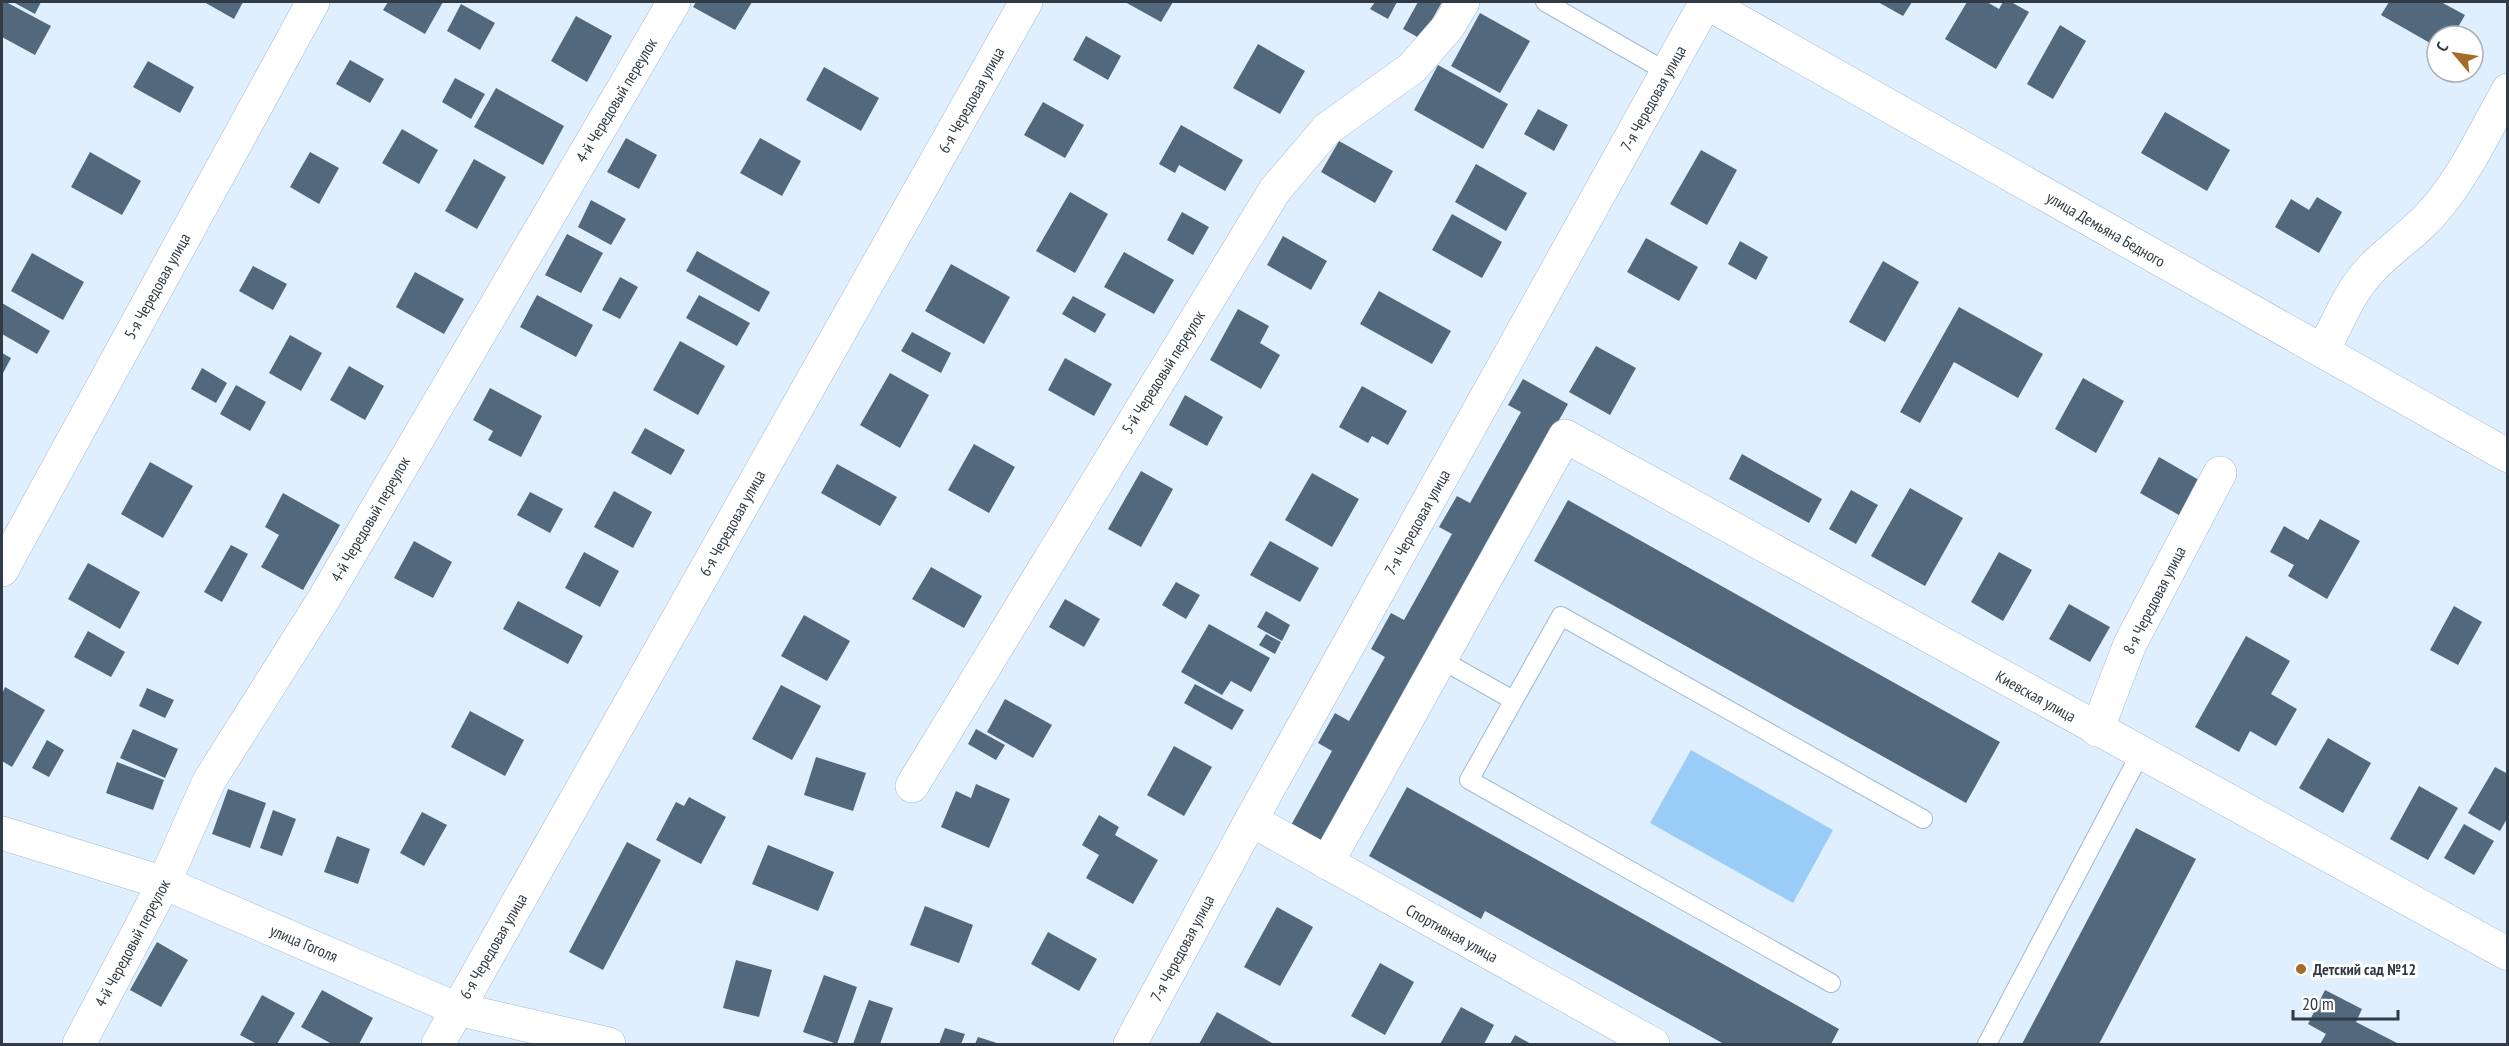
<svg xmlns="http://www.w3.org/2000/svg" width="2509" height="1046" font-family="'PT Sans Narrow',sans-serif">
  <rect width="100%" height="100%" fill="#dfeffe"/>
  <path fill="#9accf8" d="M1691,750L1833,830L1793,903L1650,823Z"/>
  <g fill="#51687d">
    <path d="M2,2H6L51,26L35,55L2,37Z"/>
    <path d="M13,2H41L35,14Z"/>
    <path d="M204,2H243L234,19Z"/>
    <path d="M388,2H443L425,34L383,10Z"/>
    <path d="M696,2H752L735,30L693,7Z"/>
    <path d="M1125,2H1173L1161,22Z"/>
    <path d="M1375,2H1397L1388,19L1370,9Z"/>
    <path d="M1418,2H1442L1421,39L1403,29Z"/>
    <path d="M1878,2H1912L1903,16Z"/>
    <path d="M1967,2H1987L1999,9L2003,2H2011L2029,12L1996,69L1945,39Z"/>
    <path d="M2389,2H2441L2465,15L2453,36H2437V47L2381,15Z"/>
    <path d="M461,4L495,23L480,50L447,31Z"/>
    <path d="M1480,13L1530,41L1500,93L1451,66Z"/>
    <path d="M576,16L612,36L587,82L551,61Z"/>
    <path d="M2060,25L2086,41L2053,99L2027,84Z"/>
    <path d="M1086,36L1121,56L1108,80L1073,60Z"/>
    <path d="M1258,44L1305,71L1280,114L1233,88Z"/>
    <path d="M350,60L384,79L370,103L336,84Z"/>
    <path d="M148,61L194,87L180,113L133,87Z"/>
    <path d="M1438,65L1508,104L1483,149L1414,110Z"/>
    <path d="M824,67L879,98L861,131L806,100Z"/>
    <path d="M455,78L485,94L471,119L442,102Z"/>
    <path d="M496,88L564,126L543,165L474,127Z"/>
    <path d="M1043,102L1084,125L1065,158L1024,135Z"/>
    <path d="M1538,109L1568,125L1554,151L1524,134Z"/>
    <path d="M2165,112L2230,150L2207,191L2141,153Z"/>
    <path d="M1181,125L1243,160L1225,191L1179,165L1175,173L1159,164Z"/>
    <path d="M402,129L438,150L419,184L382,163Z"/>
    <path d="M626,138L657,155L639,189L607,172Z"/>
    <path d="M760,138L801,161L782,196L740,173Z"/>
    <path d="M1339,141L1393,171L1375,203L1321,172Z"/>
    <path d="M1701,150L1737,170L1707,225L1670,204Z"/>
    <path d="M90,152L141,181L122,215L71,187Z"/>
    <path d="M310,152L339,168L319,204L290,187Z"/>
    <path d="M474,159L506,177L477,229L445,211Z"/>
    <path d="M1476,164L1527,193L1506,231L1455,202Z"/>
    <path d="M1070,192L1108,214L1075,273L1036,251Z"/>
    <path d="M2317,197L2342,212L2319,253L2275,227L2291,199L2309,210Z"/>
    <path d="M591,200L626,219L611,245L578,227Z"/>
    <path d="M1182,212L1209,227L1193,255L1167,240Z"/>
    <path d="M1452,214L1502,242L1482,278L1432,250Z"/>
    <path d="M567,234L603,253L581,293L545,275Z"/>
    <path d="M1283,236L1327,261L1311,290L1267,265Z"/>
    <path d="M1646,238L1698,267L1679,301L1627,272Z"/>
    <path d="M1740,241L1768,257L1756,280L1728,264Z"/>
    <path d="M697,251L770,292L759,312L686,271Z"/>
    <path d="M1124,252L1174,280L1154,314L1104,287Z"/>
    <path d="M32,253L84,282L63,320L11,291Z"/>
    <path d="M1883,261L1919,282L1885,342L1849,322Z"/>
    <path d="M951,264L1010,297L984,344L925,311Z"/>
    <path d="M253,266L287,284L273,310L239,291Z"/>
    <path d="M415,272L464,299L444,334L396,307Z"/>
    <path d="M620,277L638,287L620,319L602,310Z"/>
    <path d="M1379,291L1451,331L1432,364L1360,324Z"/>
    <path d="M537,295L593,325L576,357L520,327Z"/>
    <path d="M699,295L750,323L737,346L686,318Z"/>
    <path d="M1073,296L1106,314L1095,333L1062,314Z"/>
    <path d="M2,303L50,331L37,354L2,334Z"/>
    <path d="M1959,307L2043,354L2018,398L1954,362L1920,423L1900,412Z"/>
    <path d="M1238,309L1269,326L1260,343L1280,355L1261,389L1210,360Z"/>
    <path d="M912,332L951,353L941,373L901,351Z"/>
    <path d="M290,335L322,353L301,391L269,373Z"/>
    <path d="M680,341L725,366L698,415L653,390Z"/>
    <path d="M1596,346L1636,368L1610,415L1569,392Z"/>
    <path d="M2,353L11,358L2,375Z"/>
    <path d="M1065,358L1112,384L1094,416L1048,390Z"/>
    <path d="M349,366L384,386L365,420L330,400Z"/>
    <path d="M202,368L227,383L216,403L191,389Z"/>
    <path d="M890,373L929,395L900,448L860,425Z"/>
    <path d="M2083,378L2124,401L2096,453L2055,429Z"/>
    <path d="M1523,379L1568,404L1322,844L1290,827L1332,751L1318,743L1335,713L1349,721L1385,657L1371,649L1391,613L1404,620L1452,534L1439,527L1457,496L1470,503L1521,412L1508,405Z"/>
    <path d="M236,385L266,402L250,431L220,414Z"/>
    <path d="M1362,386L1407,411L1388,445L1372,436L1368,443L1339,427Z"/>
    <path d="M490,388L542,416L521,457L488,440L493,431L473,420Z"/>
    <path d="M1185,395L1223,417L1207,446L1169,425Z"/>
    <path d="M645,428L685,450L671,475L631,453Z"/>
    <path d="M974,444L1015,467L989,513L948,490Z"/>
    <path d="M1742,454L1822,499L1809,523L1729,479Z"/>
    <path d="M2159,457L2199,480L2179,515L2140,493Z"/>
    <path d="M150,462L193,486L163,538L121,514Z"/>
    <path d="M837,464L897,497L880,526L821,493Z"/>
    <path d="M1141,471L1173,489L1141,547L1108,529Z"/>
    <path d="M1312,473L1359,499L1332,547L1285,520Z"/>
    <path d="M1910,488L1963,518L1925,586L1871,556Z"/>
    <path d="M1851,490L1878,505L1856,544L1829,529Z"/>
    <path d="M614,491L652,512L633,548L594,527Z"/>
    <path d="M530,492L563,509L550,533L517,515Z"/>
    <path d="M283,493L340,525L303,590L261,567L279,535L265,527Z"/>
    <path d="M1568,500L2000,742L1966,803L1534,561Z"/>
    <path d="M2320,519L2360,541L2327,599L2288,576L2294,565L2270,552L2284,526L2308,540Z"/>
    <path d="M414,541L452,562L433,598L394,578Z"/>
    <path d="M1270,541L1319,568L1300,602L1250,575Z"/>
    <path d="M231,545L248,554L222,602L204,592Z"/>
    <path d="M584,552L619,571L600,607L565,588Z"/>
    <path d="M1999,552L2032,570L2003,621L1971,602Z"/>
    <path d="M88,563L140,592L120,629L68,599Z"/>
    <path d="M931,567L982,596L964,628L912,599Z"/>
    <path d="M1176,582L1200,595L1186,619L1162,605Z"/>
    <path d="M1065,599L1100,619L1084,647L1049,627Z"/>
    <path d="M518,601L583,636L568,664L503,629Z"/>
    <path d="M2069,604L2110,627L2090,662L2049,639Z"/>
    <path d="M2454,606L2482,622L2458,665L2430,650Z"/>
    <path d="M1266,611L1290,625L1282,641L1257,627Z"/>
    <path d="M804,615L850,641L827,681L781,656Z"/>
    <path d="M1209,624L1270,658L1251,692L1231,681L1222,695L1181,672Z"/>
    <path d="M88,631L125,652L111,677L74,657Z"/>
    <path d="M1266,634L1281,642L1275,654L1259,645Z"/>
    <path d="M2246,636L2290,661L2271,694L2297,709L2276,746L2250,731L2239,752L2195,727Z"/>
    <path d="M1195,684L1244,710L1232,730L1184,703Z"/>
    <path d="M781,685L821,706L792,760L752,739Z"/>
    <path d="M5,687L45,710L12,767L2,761V694Z"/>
    <path d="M147,688L174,700L165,718L139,706Z"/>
    <path d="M1005,699L1052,725L1033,758L987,732Z"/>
    <path d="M470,711L524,740L505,776L451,747Z"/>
    <path d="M133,729L178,749L165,778L120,758Z"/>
    <path d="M976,729L1005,745L996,760L968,744Z"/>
    <path d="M2328,738L2371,763L2343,813L2299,788Z"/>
    <path d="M47,740L64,750L49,777L32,768Z"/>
    <path d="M1174,746L1212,767L1184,816L1147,795Z"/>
    <path d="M816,757L866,773L853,811L804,795Z"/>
    <path d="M117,762L164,780L153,810L106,793Z"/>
    <path d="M2495,767L2508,774V817L2500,831L2468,813Z"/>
    <path d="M976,784L1010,799L989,848L941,827L956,791L971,798Z"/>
    <path d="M2419,786L2458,808L2428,860L2390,839Z"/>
    <path d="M1407,787L1839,1029L1831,1044H1724L1485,911L1481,919L1369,856Z"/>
    <path d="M228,789L266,803L250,848L212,834Z"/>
    <path d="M689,797L726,817L701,864L656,840L676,802L684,806Z"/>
    <path d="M273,810L296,819L282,856L260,848Z"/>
    <path d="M422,812L447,825L424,866L400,853Z"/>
    <path d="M1099,815L1119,827L1115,835L1158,860L1133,904L1086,878L1099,855L1082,845Z"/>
    <path d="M2464,824L2494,841L2474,875L2444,858Z"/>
    <path d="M2136,828L2196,859L2099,1044H2022Z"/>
    <path d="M337,836L370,849L358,884L324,872Z"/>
    <path d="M627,842L661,860L603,970L569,952Z"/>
    <path d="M768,845L834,872L818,911L752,884Z"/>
    <path d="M925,906L973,925L959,963L910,945Z"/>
    <path d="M1277,907L1313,927L1280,986L1244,967Z"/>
    <path d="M1048,932L1097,959L1079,991L1031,964Z"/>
    <path d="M157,942L188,960L161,1007L130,990Z"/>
    <path d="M736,960L772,970L759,1017L723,1008Z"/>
    <path d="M1380,963L1414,982L1385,1035L1351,1016Z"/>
    <path d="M824,975L857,987L837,1044L803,1032Z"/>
    <path d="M322,990L373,1018L359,1044H332L301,1027Z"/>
    <path d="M2325,990L2362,1009L2356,1022L2399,1044H2320L2326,1034L2308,1024Z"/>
    <path d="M262,995L295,1013L277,1044H257L240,1035Z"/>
    <path d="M869,1000L893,1008L880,1044H853Z"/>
    <path d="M1461,1007L1494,1025L1484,1044H1440Z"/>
    <path d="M1217,1012L1272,1043L1271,1044H1199Z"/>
    <path d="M945,1028L965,1034L961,1044H939Z"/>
    <path d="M1515,1035L1531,1044H1510Z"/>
    <path d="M978,1037L1000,1044H975Z"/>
  </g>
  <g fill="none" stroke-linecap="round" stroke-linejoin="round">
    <g stroke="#a1bad2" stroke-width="20">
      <g id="service">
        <path d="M1545,2L1667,72"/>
        <path d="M1440,659L1513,700"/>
        <path d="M1831,983L1469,780L1561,616L1923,819"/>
        <path d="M1987,1044L2140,754"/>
      </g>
    </g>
    <g stroke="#a1bad2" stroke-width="34">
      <g id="minor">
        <path d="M2323,351C2337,324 2350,290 2372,268C2394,245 2418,232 2439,205C2467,171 2486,129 2508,90"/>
        <path d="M2,570L313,2"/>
        <path d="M2097,730L2130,644L2220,473"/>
        <path d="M912,786L1275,190L1327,129L1412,68L1448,27L1463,2"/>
        <path d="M1251,820L1653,1044"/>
        <path d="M2,833L164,883L457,1009L609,1044"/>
        <path d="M1327,863L1565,436L2508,954"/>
        <path d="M79,1044L164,883L209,781L322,602L674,2"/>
        <path d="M438,1044L1026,2"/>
        <path d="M1130,1044L1251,820L1706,2"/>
      </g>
    </g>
    <g stroke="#a1bad2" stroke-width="34">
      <path id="secondary" d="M1705,2L2508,456"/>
    </g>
    <use href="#service" stroke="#fff" stroke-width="18"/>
    <use href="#minor" stroke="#fff" stroke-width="33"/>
    <use href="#secondary" stroke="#fff" stroke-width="33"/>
  </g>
  <circle fill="#a46b29" stroke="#fff" stroke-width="2" cx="2301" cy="969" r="6"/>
  <g text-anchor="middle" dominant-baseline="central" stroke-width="6" stroke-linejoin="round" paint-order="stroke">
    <g font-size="16" fill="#313b45" stroke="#fff">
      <text transform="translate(1653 98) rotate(-61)">7-я Чередовая улица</text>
      <text transform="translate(616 100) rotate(-59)">4-й Чередовый переулок</text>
      <text transform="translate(971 100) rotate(-61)">6-я Чередовая улица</text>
      <text transform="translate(2106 229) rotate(30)">улица Демьяна Бедного</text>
      <text transform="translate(157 286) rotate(-61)">5-я Чередовая улица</text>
      <text transform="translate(1163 372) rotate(-58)">5-й Чередовый переулок</text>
      <text transform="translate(370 519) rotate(-60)">4-й Чередовый переулок</text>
      <text transform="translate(1417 522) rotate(-61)">7-я Чередовая улица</text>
      <text transform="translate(732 523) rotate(-61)">6-я Чередовая улица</text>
      <text transform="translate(2154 600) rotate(-63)">8-я Чередовая улица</text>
      <text transform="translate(2036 696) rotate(29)">Киевская улица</text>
      <text transform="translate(1452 933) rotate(29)">Спортивная улица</text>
      <text transform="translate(132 943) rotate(-62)">4-й Чередовый переулок</text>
      <text transform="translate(304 943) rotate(23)">улица Гоголя</text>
      <text transform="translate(493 946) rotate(-60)">6-я Чередовая улица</text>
      <text transform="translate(1182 948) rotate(-62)">7-я Чередовая улица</text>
    </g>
    <g font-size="16" font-weight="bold" fill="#313b45" stroke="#fff" text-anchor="start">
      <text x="2313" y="969">Детский сад №12</text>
    </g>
  </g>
  <rect width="2509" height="1046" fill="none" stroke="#313b45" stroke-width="6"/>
  <g transform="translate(2455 54) rotate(299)"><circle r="28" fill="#ffffff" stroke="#adb1b5" stroke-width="1.5"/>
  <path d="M0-4.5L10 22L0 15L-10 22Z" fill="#a46b29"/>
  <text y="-9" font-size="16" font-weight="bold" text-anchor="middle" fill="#313b45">С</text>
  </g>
  <path d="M2293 1010v9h105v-9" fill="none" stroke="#313b45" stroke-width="3"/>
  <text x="2302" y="1010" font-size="18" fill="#313b45" stroke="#ffffff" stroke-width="4.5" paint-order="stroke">20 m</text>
</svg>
